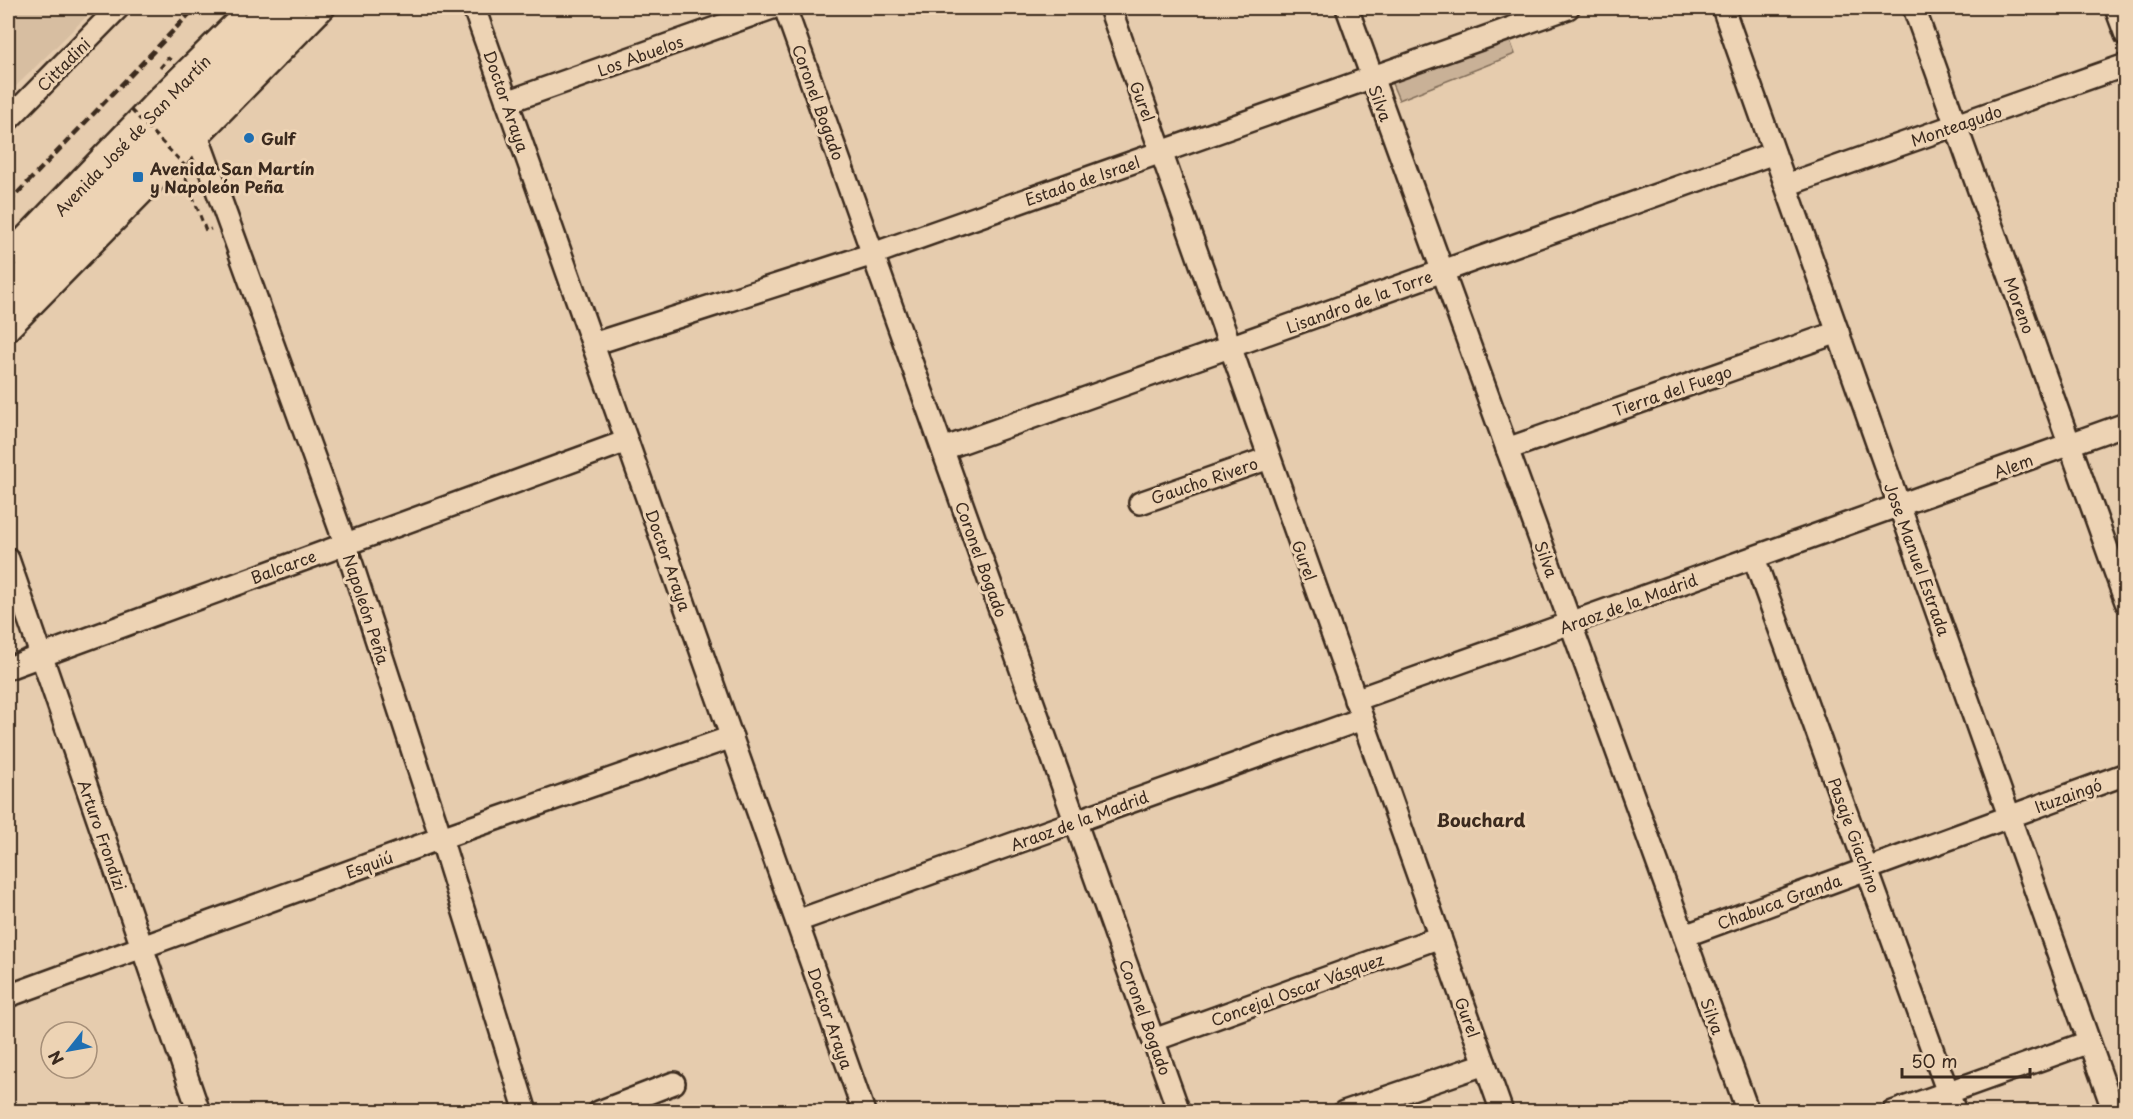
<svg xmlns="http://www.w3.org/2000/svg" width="2133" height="1119" font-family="'Playpen Sans',sans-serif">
  <rect width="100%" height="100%" fill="#e6ccae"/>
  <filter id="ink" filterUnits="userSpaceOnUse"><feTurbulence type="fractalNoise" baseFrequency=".0167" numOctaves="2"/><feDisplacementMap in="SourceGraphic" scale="12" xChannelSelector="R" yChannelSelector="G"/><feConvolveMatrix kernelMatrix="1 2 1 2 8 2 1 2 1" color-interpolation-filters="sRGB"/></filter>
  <g filter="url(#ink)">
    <path fill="#d7bea1" d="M8,8H95L8,94Z"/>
    <path fill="#c9b197" stroke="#826e5a" stroke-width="1.5" d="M1508,35L1515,54L1399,100L1390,79Z"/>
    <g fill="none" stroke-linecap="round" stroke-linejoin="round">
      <g stroke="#3b2a1e" stroke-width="26">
        <g id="minor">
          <path d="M474,8L864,1112"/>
          <path d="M785,8L1179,1112"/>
          <path d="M1110,8L1502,1112"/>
          <path d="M1347,8L1748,1112"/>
          <path d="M1723,8L2114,1112"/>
          <path d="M1914,8L2126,602"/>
          <path d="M2116,8L2126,35"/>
          <path d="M507,102L772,8"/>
          <path d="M182,118L197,135L345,543L441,838L526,1112"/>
          <path d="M8,120L118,8"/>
          <path d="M1786,185L2126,65"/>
          <path d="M8,330L324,8"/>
          <path d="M593,344L873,254L1568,8"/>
          <path d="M943,449L1774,153"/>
          <path d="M1507,449L1838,332"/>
          <path d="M1140,503L1269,458"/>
          <path d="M1754,558L1955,1112"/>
          <path d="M8,559L199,1112"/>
          <path d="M8,668L627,441"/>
          <path d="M1355,700L2126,424"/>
          <path d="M797,921L1362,719"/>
          <path d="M1684,936L2126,774"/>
          <path d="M8,996L441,838L732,737"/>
          <path d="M1154,1040L1440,937"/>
          <path d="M599,1112L674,1083"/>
          <path d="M1344,1112L1485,1064"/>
          <path d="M1893,1112L2089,1042"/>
        </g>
      </g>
      <g stroke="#3b2a1e" stroke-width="38">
        <g id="primary">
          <path d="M22,249L166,99L258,8"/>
          <path d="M8,296L289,8"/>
        </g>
      </g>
      <g stroke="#3b2a1e" stroke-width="3" stroke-dasharray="6 4.5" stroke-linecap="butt">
        <path d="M160,68L168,58L172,61"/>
        <path d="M185,176L206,231L211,229"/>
      </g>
      <use href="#minor" stroke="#edd3b4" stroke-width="21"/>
      <use href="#primary" stroke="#edd3b4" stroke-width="33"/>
      <path stroke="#3b2a1e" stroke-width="4.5" stroke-dasharray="9 4.5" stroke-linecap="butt" d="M8,203L195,8"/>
      <path stroke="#3b2a1e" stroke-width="3" stroke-dasharray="6 4.5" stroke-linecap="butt" d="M131,110L190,171"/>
    </g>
  </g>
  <g fill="#1f6fb2" stroke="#edd3b4" stroke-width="2">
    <circle cx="249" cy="138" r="6"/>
    <rect x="132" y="171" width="12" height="12" rx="3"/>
  </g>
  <g text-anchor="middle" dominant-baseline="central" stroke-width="6" stroke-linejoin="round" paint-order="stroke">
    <g font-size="16" fill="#3b2a1e" stroke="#edd3b4">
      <text transform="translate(640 55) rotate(-20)">Los Abuelos</text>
      <text transform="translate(63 64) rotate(-45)">Cittadini</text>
      <text transform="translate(507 101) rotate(71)">Doctor Araya</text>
      <text transform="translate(1143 101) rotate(70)">Gurel</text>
      <text transform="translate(819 102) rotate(70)">Coronel Bogado</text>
      <text transform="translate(1381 103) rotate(70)">Silva</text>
      <text transform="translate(1956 125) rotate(-19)">Monteagudo</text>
      <text transform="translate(132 135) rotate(-46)">Avenida José de San Martín</text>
      <text transform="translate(1082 180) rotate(-19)">Estado de Israel</text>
      <text transform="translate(1359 301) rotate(-20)">Lisandro de la Torre</text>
      <text transform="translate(2020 305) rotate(70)">Moreno</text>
      <text transform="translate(1672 390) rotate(-19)">Tierra del Fuego</text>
      <text transform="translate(2013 465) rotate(-20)">Alem</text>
      <text transform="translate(1204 480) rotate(-19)">Gaucho Rivero</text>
      <text transform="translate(982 559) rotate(70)">Coronel Bogado</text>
      <text transform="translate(1547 559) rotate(70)">Silva</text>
      <text transform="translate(1918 559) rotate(70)">Jose Manuel Estrada</text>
      <text transform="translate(669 560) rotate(71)">Doctor Araya</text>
      <text transform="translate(1305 560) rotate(70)">Gurel</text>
      <text transform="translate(283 566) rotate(-20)">Balcarce</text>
      <text transform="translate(1628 603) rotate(-20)">Araoz de la Madrid</text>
      <text transform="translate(367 609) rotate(72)">Napoleón Peña</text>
      <text transform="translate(2068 795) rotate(-20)">Ituzaingó</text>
      <text transform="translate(1079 820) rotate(-20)">Araoz de la Madrid</text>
      <text transform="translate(103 835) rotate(71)">Arturo Frondizi</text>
      <text transform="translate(1855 835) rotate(70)">Pasaje Giachino</text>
      <text transform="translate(369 864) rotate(-20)">Esquiú</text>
      <text transform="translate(1779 901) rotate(-20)">Chabuca Granda</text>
      <text transform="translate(1297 989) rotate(-20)">Concejal Oscar Vásquez</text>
      <text transform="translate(1713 1016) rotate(70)">Silva</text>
      <text transform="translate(1146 1017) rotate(70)">Coronel Bogado</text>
      <text transform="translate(1468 1017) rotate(70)">Gurel</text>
      <text transform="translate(831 1018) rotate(71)">Doctor Araya</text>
    </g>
    <g font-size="16" font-weight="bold" fill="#3b2a1e" stroke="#edd3b4" text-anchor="start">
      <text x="261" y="138">Gulf</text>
      <text x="150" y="168">Avenida San Martín<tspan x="150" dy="18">y Napoleón Peña</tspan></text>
    </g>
    <g font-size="18" font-weight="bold" fill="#3b2a1e" stroke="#edd3b4">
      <text x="1481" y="819">Bouchard</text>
    </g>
  </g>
  <rect width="2133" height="1119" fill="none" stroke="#edd3b4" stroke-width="30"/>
  <rect x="15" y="15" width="2103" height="1089" fill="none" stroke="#3b2a1e" stroke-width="2" filter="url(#ink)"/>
  <g transform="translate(69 1050) rotate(239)"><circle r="28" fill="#edd3b4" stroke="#a68f78" stroke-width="1.5"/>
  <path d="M0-4.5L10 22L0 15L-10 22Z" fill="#1f6fb2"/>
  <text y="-9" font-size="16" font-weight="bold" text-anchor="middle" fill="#3b2a1e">N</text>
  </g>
  <path d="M1902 1068v9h128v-9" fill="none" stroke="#3b2a1e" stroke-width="3"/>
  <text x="1911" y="1068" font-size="18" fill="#3b2a1e" stroke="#edd3b4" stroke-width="4.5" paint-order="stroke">50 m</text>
</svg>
